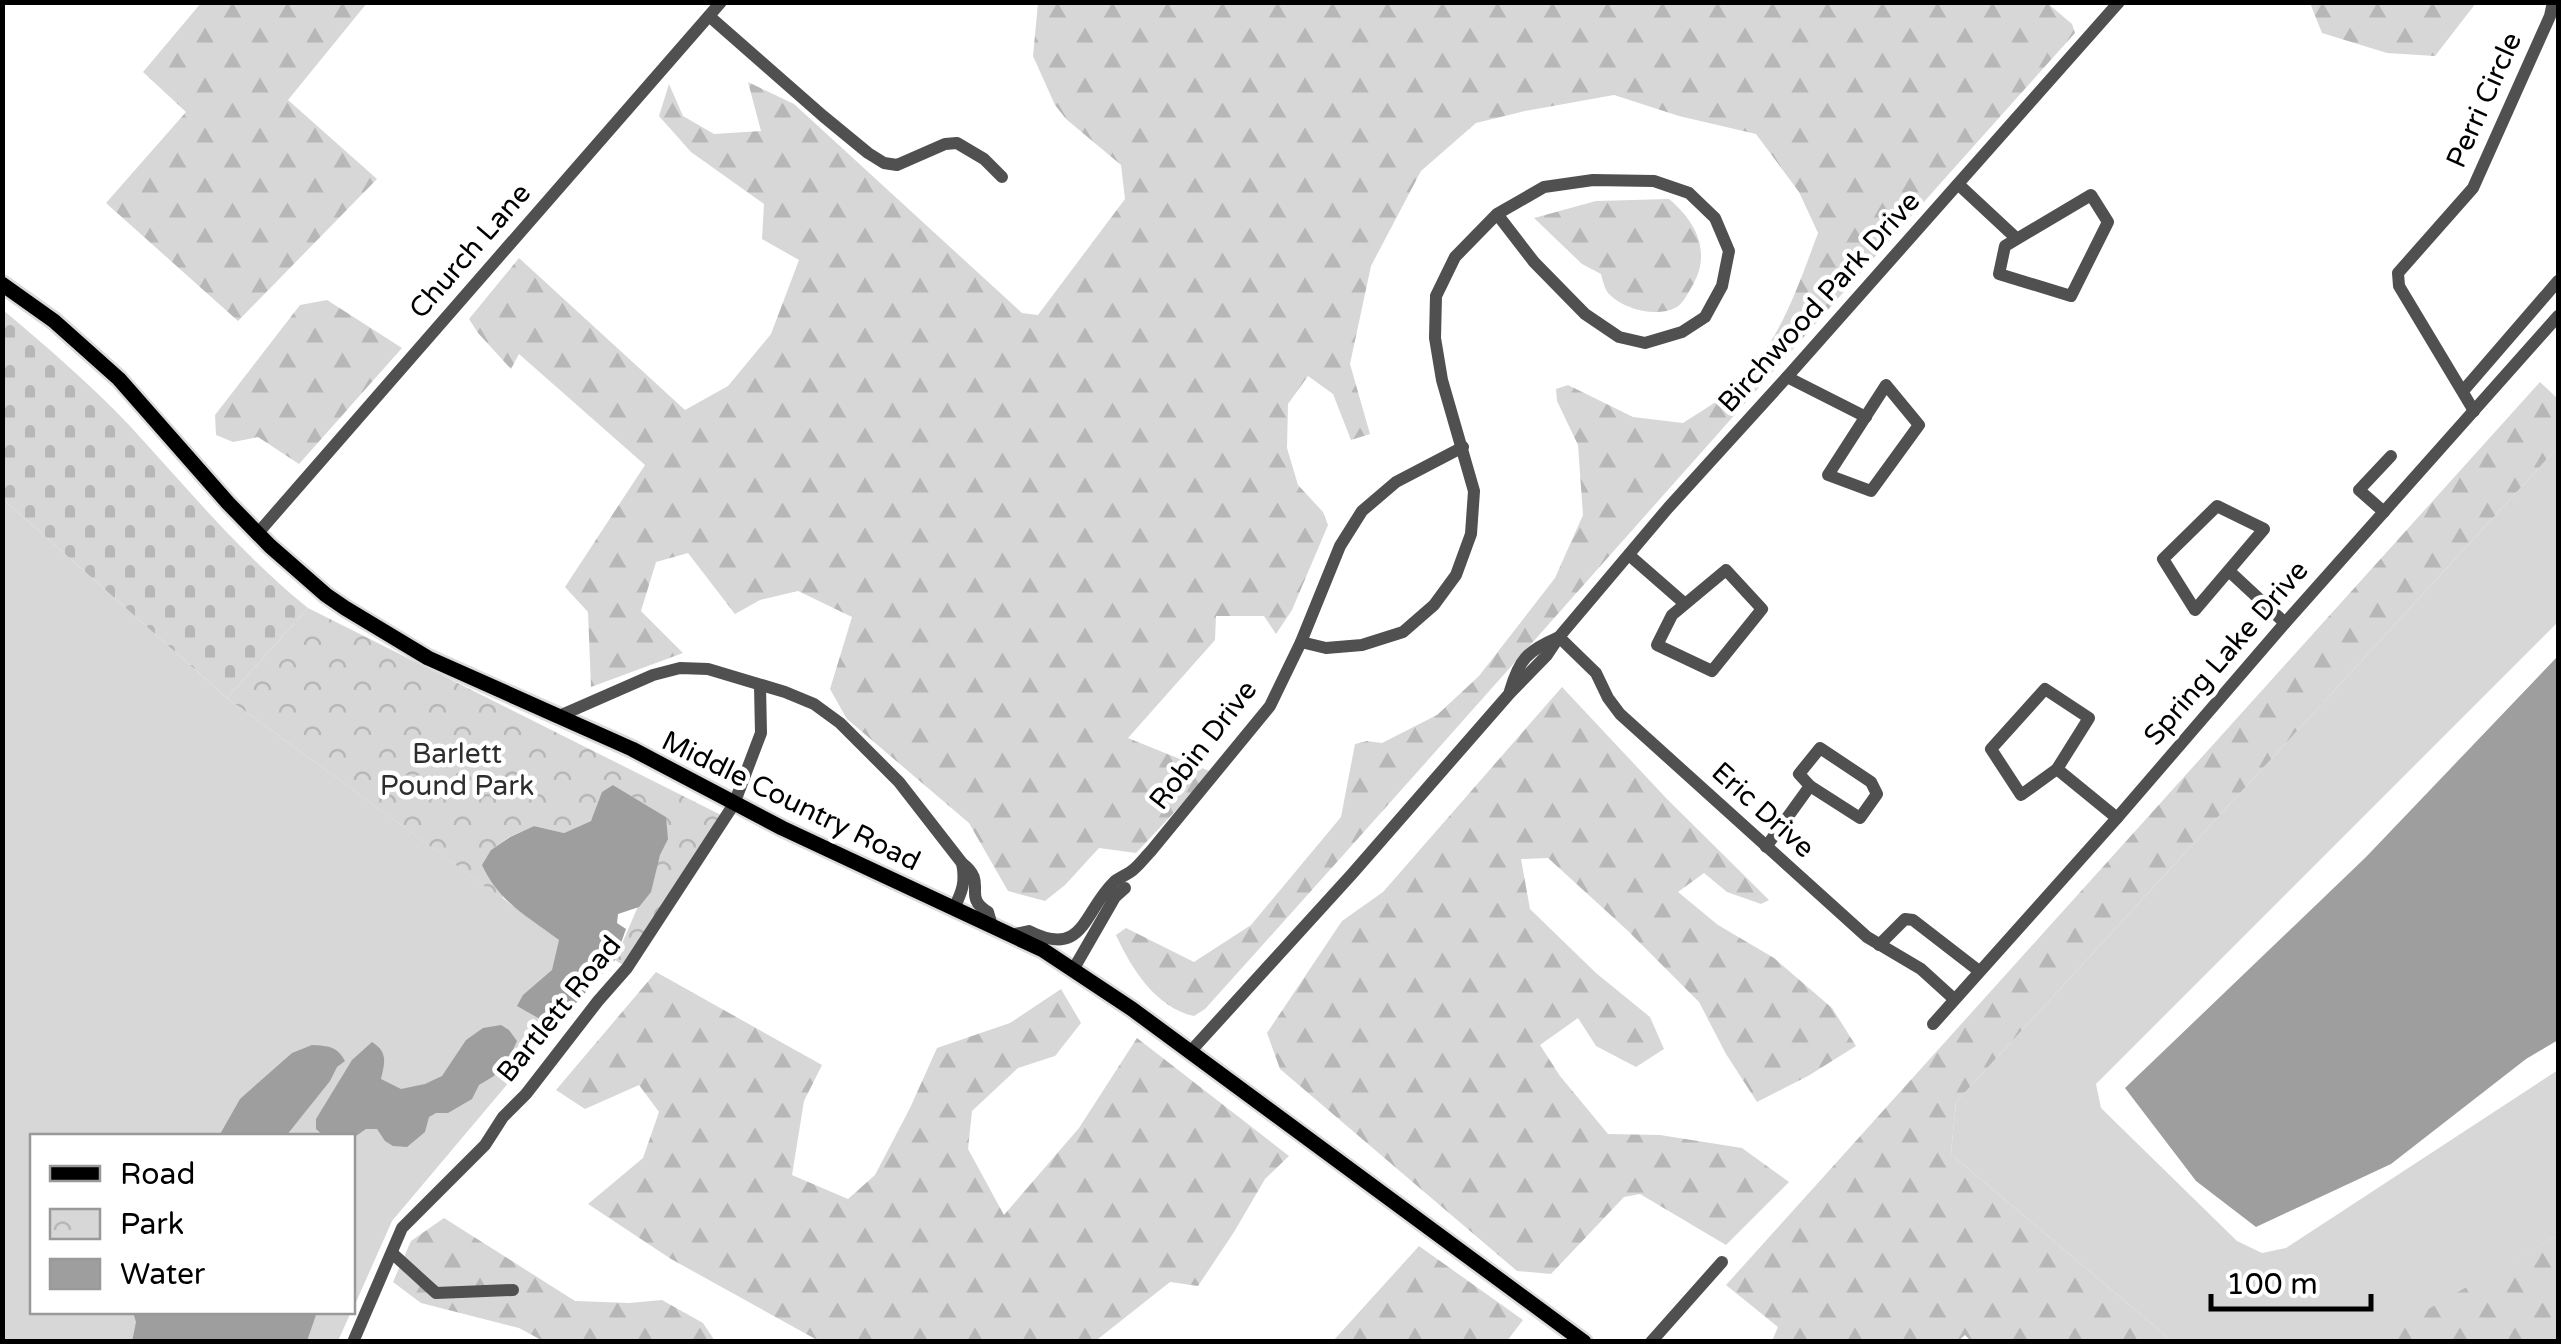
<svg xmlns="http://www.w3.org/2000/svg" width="2561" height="1344" font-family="'Varela Round',sans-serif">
  <defs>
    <pattern id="forest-firs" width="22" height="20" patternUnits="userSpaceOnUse" patternTransform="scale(2.5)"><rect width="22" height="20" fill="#d7d7d7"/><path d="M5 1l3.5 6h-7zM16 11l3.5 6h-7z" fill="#b7b7b7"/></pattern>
    <pattern id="cemetery-stones" width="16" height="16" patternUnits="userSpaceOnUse" patternTransform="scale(2.5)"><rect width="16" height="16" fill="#d7d7d7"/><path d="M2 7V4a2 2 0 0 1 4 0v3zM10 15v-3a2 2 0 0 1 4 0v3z" fill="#b7b7b7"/></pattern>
    <pattern id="park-crowns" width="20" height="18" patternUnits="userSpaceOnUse" patternTransform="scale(2.5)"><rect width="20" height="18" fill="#d7d7d7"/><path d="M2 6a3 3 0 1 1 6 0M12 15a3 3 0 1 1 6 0" fill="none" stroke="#b7b7b7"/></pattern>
  </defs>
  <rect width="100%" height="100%" fill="#fff"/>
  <g fill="#d7d7d7">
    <path d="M2558,447V622L2096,1084L2101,1108L2237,1241L2262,1253L2286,1248L2558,1070V1235L2376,1341H2172L1951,1154L1956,1102Z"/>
    <path d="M3,499L227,698L559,940L606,967L392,1221L353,1309L352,1136H32V1312H351L338,1341H3Z"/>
  </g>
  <g fill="url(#forest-firs)">
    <path d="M2046,2L2072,24L2075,33C1784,357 1497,685 1205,1009L1194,1016C1156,1008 1131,968 1116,935L1126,928L1194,962L1251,925L1341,817L1355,744L1367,741L1382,743L1437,715L1479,676L1555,578L1583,515L1578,445L1557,401L1556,389L1568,385L1633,417L1683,423C1698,413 1716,403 1730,391C1778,348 1796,292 1818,233L1799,192L1756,134L1679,116L1614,95L1525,111L1476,123L1421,171L1371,266L1350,364L1370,434L1351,440L1333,394L1308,376L1288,404L1287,448L1298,485L1323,512L1328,525L1292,610L1276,634L1264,616H1216L1215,640L1128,738L1212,772L1136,853L1099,848L1065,885L1045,901L1008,891L969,823L847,719L830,689L852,617L798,591L760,600L735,614L688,553L656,562L641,611L683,653L591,687L588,612L565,587L645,465L519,354L511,369L478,333L469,319L519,258L685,410L728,386L771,334L799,260L762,239L764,204L691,152L659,116L669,84L683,116L714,134L761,131L748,82L794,104L1022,313L1038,315L1125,199L1121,165L1066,119L1055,105L1033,56L1038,3Z"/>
    <path d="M201,3H367L288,100L377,179L238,321L106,203L186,112L143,72Z"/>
    <path d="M2310,3H2476L2435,56L2387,53L2322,33Z"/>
    <path d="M1669,199C1698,223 1712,255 1691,288C1687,295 1683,303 1677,307C1657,318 1626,310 1610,295C1605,291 1603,281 1601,274L1582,264L1534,218L1596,201Z"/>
    <path d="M327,300L402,348L299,464L258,437L233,442L216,435L215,415L300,305Z"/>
    <path d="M2540,382L2558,399V447L1956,1102L1951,1154L2172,1341L1972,1342L1965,1335L1957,1342L1772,1341L1778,1327L1726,1285Z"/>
    <path d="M1562,687L1667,799L1769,900L1761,904L1727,892L1704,873L1678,892L1718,925L1774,958L1832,1008L1856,1046L1808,1076L1757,1102L1726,1054L1699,1002L1627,930L1548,858L1521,859L1530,909L1596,973L1650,1017L1664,1049L1636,1067L1596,1046L1578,1018L1540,1045L1560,1076L1608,1134L1660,1135L1742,1148L1789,1182L1726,1245L1640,1194L1624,1197L1551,1274L1517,1271L1280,1069L1267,1033L1342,921L1383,892Z"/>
    <path d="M656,972L822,1065L804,1101L792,1175L848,1199L875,1175L910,1108L937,1048L1010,1023L1061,989L1081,1023L1055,1056L1018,1068L972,1111L968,1149L1004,1215L1079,1128L1137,1038L1289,1156L1265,1179L1234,1232L1198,1286L1170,1282L1098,1339L1099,1341H819L671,1259L588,1204L643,1158L659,1112L639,1085L585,1109L556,1090Z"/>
    <path d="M444,1218L575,1301L629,1303L662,1300L703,1323L715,1341H543L519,1328L421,1303L393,1282L411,1241Z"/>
    <path d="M2558,1235V1341H2372Z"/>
    <path d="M1419,1246L1523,1320L1507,1341H1333Z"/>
  </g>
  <path fill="url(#cemetery-stones)" d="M3,310C47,347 89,383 129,425C187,488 241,554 308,608L227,698L3,499Z"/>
  <path fill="url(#park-crowns)" d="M308,608L725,817L627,968L615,960L660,855L666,817L613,785L591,821L564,833L534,826L509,837L491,850L503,898L523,914L227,698Z"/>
  <g fill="#9e9e9e">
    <path d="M2558,656V1040L2526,1059L2391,1164L2256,1227L2196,1181L2125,1088L2366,857Z"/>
    <path d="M613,785L666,817L668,839L660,855L651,892L639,907L618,914L617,923L626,929L615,960L567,1013L547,1023L517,1006L523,995L552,970L559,940C527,916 499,902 482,865L491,850L510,837L534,826L564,833L591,821L602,792Z"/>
    <path d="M501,1025L509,1030L517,1041L512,1052L494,1076L479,1085L472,1099L448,1113H436L429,1117L425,1132L407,1147L393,1146L385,1141L377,1129H366L353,1138L352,1136H324L316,1129V1119L352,1060L372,1042C388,1052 385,1062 381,1079L401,1089L425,1084L442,1076L466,1040L483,1028Z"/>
    <path d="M312,1045C328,1046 337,1046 345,1061L337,1067L330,1081L286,1136H219L240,1099L292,1053Z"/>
    <path d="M133,1312H317L307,1341L132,1342L136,1322Z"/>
  </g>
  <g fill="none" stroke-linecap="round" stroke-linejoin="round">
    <g stroke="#dbdbdb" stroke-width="20">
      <path id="major" d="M2,284L54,321L119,379L228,503L270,546L326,595L345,608L428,658L632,749L782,828L1043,950L1132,1009L1584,1342"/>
    </g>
    <g stroke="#505050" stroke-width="12">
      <path d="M709,16L823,116L868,153L884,163L897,165L945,144L957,143L984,159L1002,177"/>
      <path d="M1958,184L2016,238"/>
      <path d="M2091,195L2108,222L2071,296L1999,274L2005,246Z"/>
      <path d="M1787,377L1866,417"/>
      <path d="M1886,385L1919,425L1871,491L1828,475Z"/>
      <path d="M2463,391L2558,281"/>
      <path d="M2474,411L2399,286L2398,273L2473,188L2550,16L2553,2"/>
      <path d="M2217,506L2264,529L2195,610L2163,559Z"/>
      <path d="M2384,512L2359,490L2391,456"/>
      <path d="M258,533L721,2"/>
      <path d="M1629,555L1684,603"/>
      <path d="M1726,570L1762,609L1712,671L1657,645L1672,615Z"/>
      <path d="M2229,571L2285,623"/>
      <path d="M1559,637L1596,673L1608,698L1620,714L1867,937L1921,969L1954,999"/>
      <path d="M1301,642L1326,648L1362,645L1403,632L1434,605L1456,575L1471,534L1474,491L1442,380L1435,338L1436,296L1455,257L1497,214L1544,187L1593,180L1654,181L1689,193L1715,218L1729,251L1722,286L1705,317L1682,332L1645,343L1619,337L1585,314L1534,262L1497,214"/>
      <path d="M2045,689L2089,718L2057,769L2021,795L1991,749Z"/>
      <path d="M1510,691C1519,660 1527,651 1557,638"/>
      <path d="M557,717L653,675L680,668L708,669L785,692L814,704L840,723L899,782L962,863C989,883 961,896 988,912L992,926"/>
      <path d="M1820,748L1871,782L1877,794L1860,818L1810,786L1799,774Z"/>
      <path d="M2057,769L2117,818"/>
      <path d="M1766,847L1810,786"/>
      <path d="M954,908C962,892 966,882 962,863"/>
      <path d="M1011,935L1029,931C1084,959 1083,912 1114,882C1119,877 1128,875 1134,869C1140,864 1145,857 1151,851L1270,706L1301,642L1340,546L1362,511L1396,482L1463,447"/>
      <path d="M1879,945L1905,919L1913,920L1979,971"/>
      <path d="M1073,970L1115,897L1125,888"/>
      <path d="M1933,1024L2117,818L2285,623L2558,316"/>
      <path d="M1190,1052L1352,874L1510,693L1547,655L1559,637L1668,508L1787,377L2119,2"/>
      <path d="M392,1253L436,1293L513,1290"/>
      <path d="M353,1342L402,1228L485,1145L503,1117L526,1094L598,1001L627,968L734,804L761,733L760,686"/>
      <path d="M1651,1342L1722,1262"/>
    </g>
    <use href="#major" stroke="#000" stroke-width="15"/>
  </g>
  <g text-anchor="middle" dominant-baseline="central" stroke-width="9" stroke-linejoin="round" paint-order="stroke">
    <g font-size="28" fill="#000" stroke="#fff">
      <text transform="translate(2484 100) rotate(-66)">Perri Circle</text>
      <text transform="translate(470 251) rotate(-49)">Church Lane</text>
      <text transform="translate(1819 302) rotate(-48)">Birchwood Park Drive</text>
      <text transform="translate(2226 653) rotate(-49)">Spring Lake Drive</text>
      <text transform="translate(1203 745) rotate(-52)">Robin Drive</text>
      <text transform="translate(791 801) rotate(26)">Middle Country Road</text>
      <text transform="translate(1763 810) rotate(42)">Eric Drive</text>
      <text transform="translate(559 1009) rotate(-51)">Bartlett Road</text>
    </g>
    <g font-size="28" fill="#2e2e2e" stroke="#fff">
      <text x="457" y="754">Barlett<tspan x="457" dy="32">Pound Park</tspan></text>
    </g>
  </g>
  <rect width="2561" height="1344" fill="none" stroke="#000000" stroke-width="10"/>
  <rect x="30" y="1134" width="325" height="180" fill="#ffffff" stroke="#999999" stroke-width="2.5"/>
  <rect x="50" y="1166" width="50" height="15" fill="#000000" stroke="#999999" stroke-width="2.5"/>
  <text x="120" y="1184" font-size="30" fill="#000000">Road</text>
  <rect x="50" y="1209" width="50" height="30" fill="url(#park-crowns)" stroke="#999999" stroke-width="2.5"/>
  <text x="120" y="1234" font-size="30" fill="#000000">Park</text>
  <rect x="50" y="1259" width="50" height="30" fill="#9e9e9e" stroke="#999999" stroke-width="2.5"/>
  <text x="120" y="1284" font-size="30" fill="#000000">Water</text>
  <path d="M2211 1294v15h160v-15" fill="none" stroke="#000000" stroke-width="5"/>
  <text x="2226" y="1294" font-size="30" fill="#000000" stroke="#ffffff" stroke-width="8" paint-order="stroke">100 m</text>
</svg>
